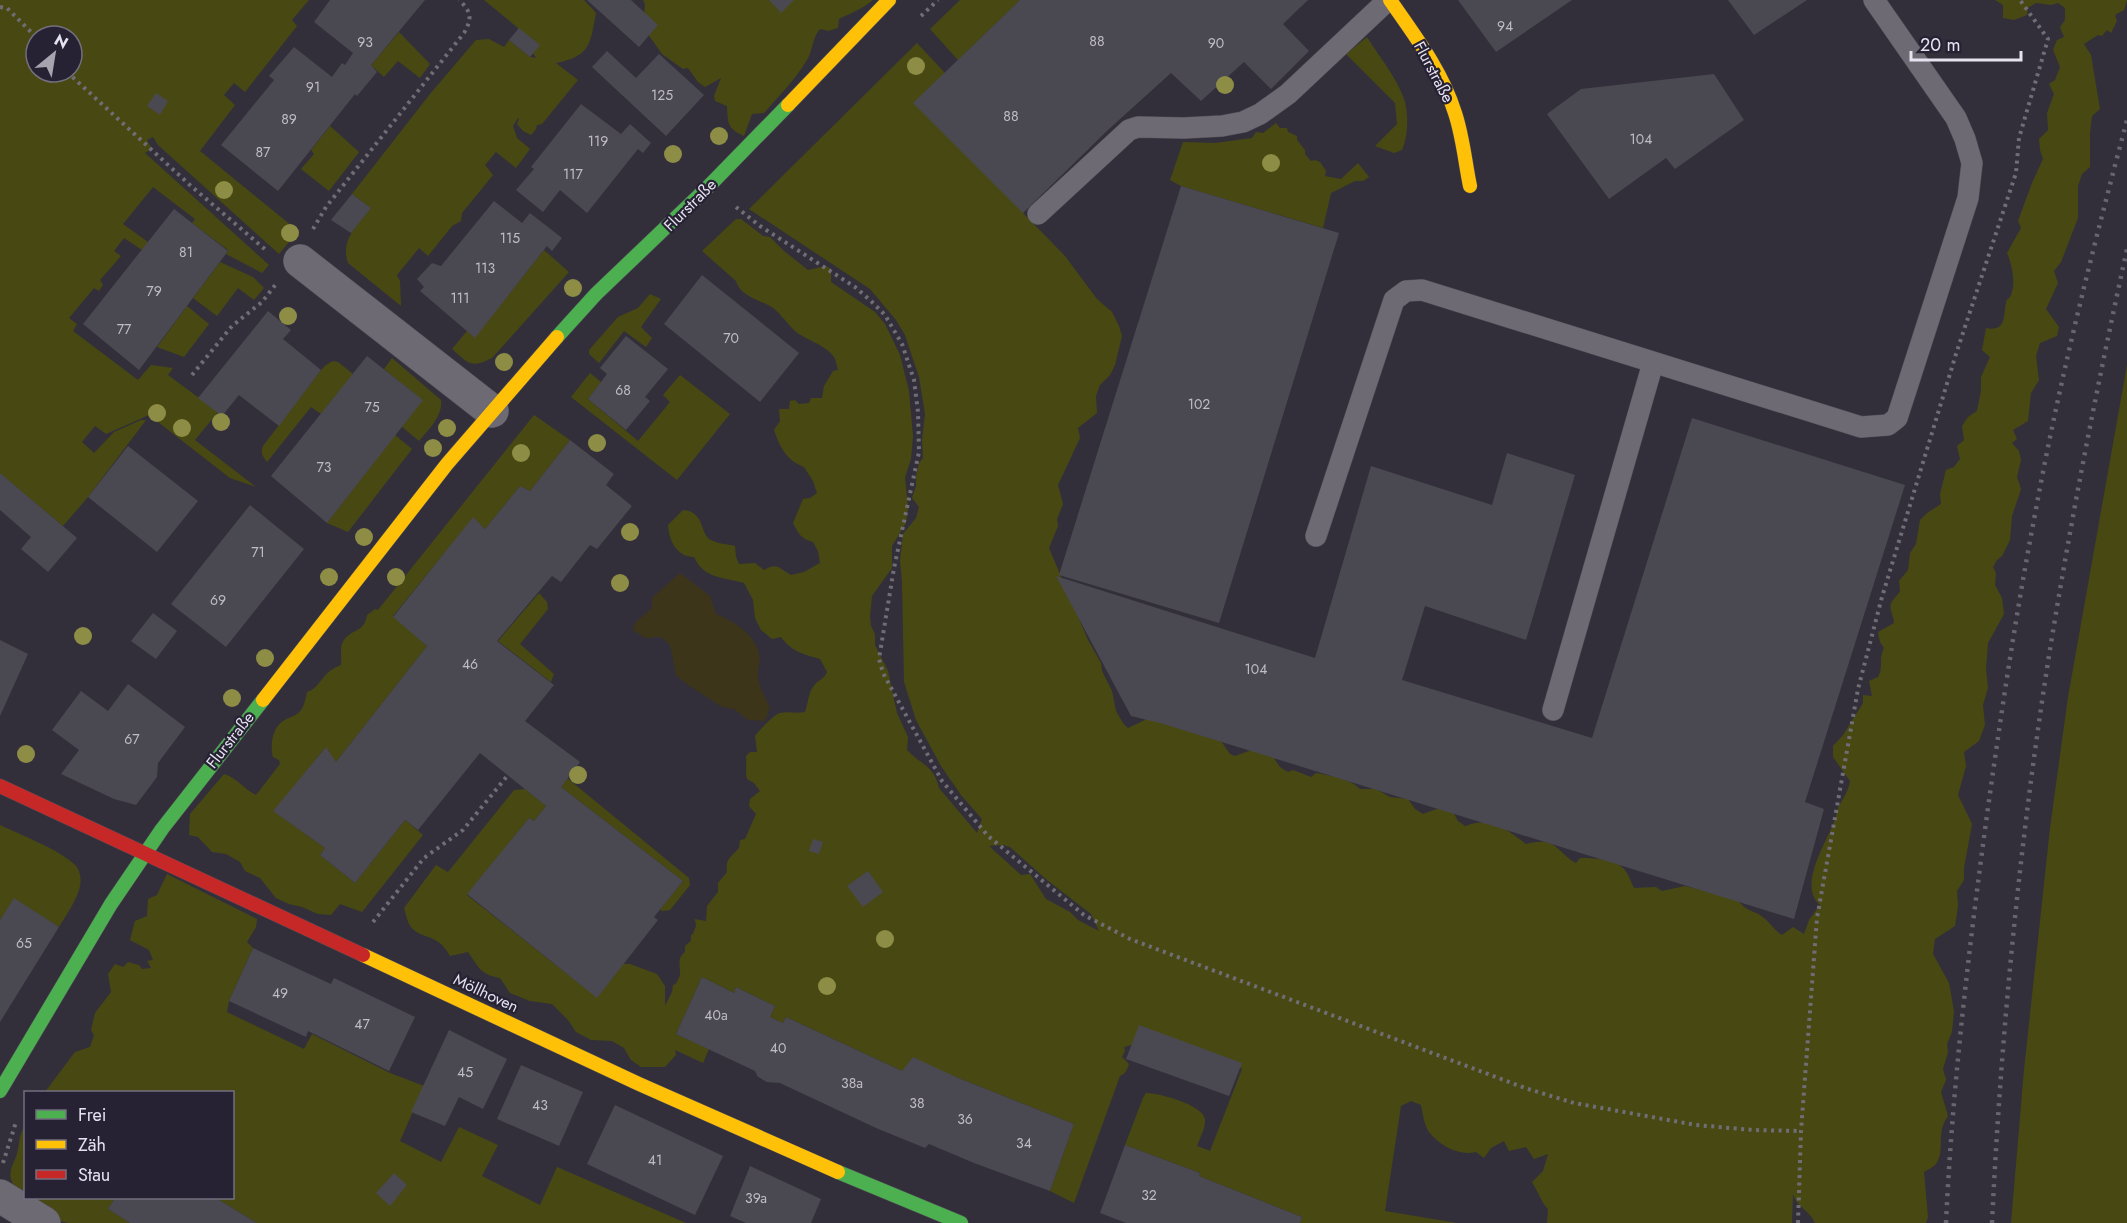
<svg xmlns="http://www.w3.org/2000/svg" width="2127" height="1223" font-family="Jost,sans-serif">
  <rect width="100%" height="100%" fill="#322f3a"/>
  <g fill="#484912" fill-rule="evenodd">
    <path d="M0,0H309L292,20L297,26L245,92L234,83L224,95L235,105L200,151L298,231L279,254L158,145L153,137L147,140L152,149L145,153L269,265L262,273L226,254L228,250L192,223L195,219L153,187L123,224L148,242L142,250L124,238L114,251L121,256L100,280L103,285L99,291L94,288L69,318L77,324L73,331L138,380L151,365L173,368L168,375L218,412L195,440L256,487L230,478L149,415L106,434L95,426L82,442L94,453L114,432L141,420H146L88,497L63,526L0,474ZM36,36H72V72H36Z"/>
    <path d="M484,0H584L596,13C590,44 591,56 556,63L578,80L542,124L537,125L536,129L531,135L523,131L517,124L519,119L518,118L513,126L517,138L530,149L516,168L496,152L485,165L493,175L462,213L461,221L452,226L428,256L419,248L397,275L400,281L401,306L348,263C340,240 358,224 371,208L352,194L430,94L476,40L489,39L504,47L509,40L530,57L536,58L517,27Z"/>
    <path d="M643,0H873C864,8 851,13 839,19L838,28L828,31L820,29C812,38 813,50 807,60C795,80 779,96 764,113L752,114L744,136C727,128 728,124 727,106L715,101L714,96L721,78L705,87L698,82L688,68L683,69L662,54L643,27L645,4Z"/>
    <path d="M960,0H1020L958,60L930,29Z"/>
    <path d="M1995,0H2127L2124,10L2115,15L2117,21L2111,33L2107,30L2102,36L2098,35L2084,44L2091,55L2100,109L2092,116L2090,133V167L2082,174L2078,186V218L2061,262L2054,271L2058,283L2046,309L2059,327L2057,336L2040,343L2036,356L2039,380L2031,393L2028,421L2013,430L2017,439L2012,443L2019,451L2021,460L2017,477L2021,489L2012,516L2010,540L2002,556L1997,560L1993,567L1996,573L1995,585L2002,598L2004,614L1988,643L1986,669L1988,688L1983,705L1985,725L1979,741L1964,752L1966,766L1958,795L1972,824L1964,868V880L1957,891L1958,906L1955,926L1935,939L1933,954L1949,983L1954,1011L1952,1032L1947,1044L1948,1052L1943,1069L1946,1080L1941,1092L1948,1116C1935,1133 1946,1150 1936,1164C1934,1167 1927,1170 1924,1172L1928,1217L1926,1223H1815C1810,1211 1796,1206 1793,1194L1792,1223H1547L1548,1209C1542,1203 1537,1190 1532,1182L1543,1171L1548,1154L1534,1159L1526,1147L1509,1151L1504,1141L1491,1148L1484,1158L1476,1152C1459,1156 1440,1146 1429,1132C1424,1125 1423,1114 1421,1105L1411,1101L1401,1106L1385,1211L1457,1223H1300L1302,1217L1199,1176L1200,1173L1125,1145L1143,1098L1146,1093C1159,1093 1203,1105 1205,1119C1206,1127 1200,1138 1197,1146L1210,1151L1242,1069L1237,1066L1146,1041L1124,1047L1125,1051L1122,1057L1129,1064C1127,1070 1125,1074 1120,1076L1074,1203L1050,1191L1074,1124L956,1077L902,1071L786,1017L783,1023L770,1017L775,1006L736,987L734,993L702,977L676,1034L709,1049L703,1063L675,1050L676,1055L665,1067H641L631,1060L624,1048L612,1041L591,1040L576,1032L568,1020L552,1004L530,1001L510,993L500,978C479,974 479,967 468,952L450,956C437,932 423,941 411,927C407,922 406,914 404,908L436,865L448,872L514,790L525,789L546,806L534,821L529,818L467,895L581,985L614,964H630L657,974L665,986V1006L672,992L673,985L676,984C676,983 680,976 680,975C681,966 676,959 685,952V946L691,941V935L693,934L696,926L695,919L706,921L707,906L718,892V883L727,872C725,859 731,857 739,848L740,840L745,839L756,814L749,806L750,799L760,791L754,783L747,779C745,771 747,764 746,756L750,752H757L755,736C759,731 774,714 780,713C788,711 796,714 805,712C808,704 808,694 813,687C817,680 824,680 827,672L820,659C803,654 792,652 781,637L772,639L761,630L755,618L753,600L744,583C723,577 704,579 694,557C677,557 669,541 668,525L683,510C706,512 699,534 711,540C717,544 728,544 735,546L736,557L739,564L755,563L764,570C777,562 779,568 791,575L804,572L820,563L818,551L813,542C801,539 798,533 793,523L803,499L810,498L817,493L813,481L804,467C786,460 780,447 774,430L780,421L779,409H789L790,401L795,400L799,404L809,403L811,398H822L824,386L833,371L838,370C837,367 836,360 834,357C826,345 804,339 795,331C786,323 779,310 768,305C756,299 740,295 736,281L702,251L736,219H741L763,236L770,237L784,251L808,270L826,266L831,269V282L875,312L885,324L900,355L909,391L913,436L911,459L905,477L908,508L906,523L892,546V568L872,596L870,617L871,626L875,634V645L888,671L897,713L908,737L907,750C921,765 934,765 939,788L977,833L982,819L961,795L941,766L916,720L904,682L902,582L900,560L903,534L916,518L919,507L912,498L916,486V476L919,463L923,458L922,440L925,414L919,377L905,335L896,320L870,289L749,209L917,43L945,73L1023,213L1065,256L1097,299L1112,312L1119,326L1122,336L1115,365L1110,375L1100,385L1096,396L1097,413L1078,428L1080,438L1058,485L1063,504L1057,519L1058,526L1049,548L1088,640L1101,663L1102,671L1112,691L1116,711L1123,723L1128,728L1143,721L1156,711L1219,738L1230,754L1235,756L1254,749L1273,757L1280,767L1288,772L1293,770L1311,777L1316,773C1331,776 1349,778 1360,789H1376L1390,797L1408,799L1415,809L1423,814L1442,807L1452,810L1458,821L1465,826C1492,816 1506,829 1526,844C1557,836 1554,850 1576,863L1580,858C1593,858 1612,859 1622,867C1628,872 1631,882 1634,888L1656,887L1662,891L1685,886L1737,899C1748,914 1754,909 1764,918C1771,924 1774,930 1782,935L1793,927L1804,934L1809,920L1820,905C1797,886 1827,841 1835,820C1837,815 1836,811 1839,806C1844,797 1848,792 1850,781L1833,757V746L1843,735L1863,703V695L1872,696L1869,681L1878,677C1884,666 1878,660 1884,648L1880,642L1878,632L1894,623C1894,616 1889,610 1891,603C1893,599 1898,595 1900,591L1899,581L1908,570L1910,553L1916,544L1920,520L1927,513L1941,504L1940,494L1946,470L1954,467L1960,459L1957,446L1964,440L1962,426L1968,417L1977,411L1981,391V377L1990,357L1982,350L1986,328C2007,332 2003,316 2006,303C2007,297 2008,301 2011,295C2016,282 2012,265 2007,253L2021,228L2018,221L2032,183L2043,159L2040,150L2039,139L2048,130L2047,113L2054,94L2049,84L2055,80L2060,67L2053,50L2057,40L2064,37L2060,27L2065,20V8L2058,3L2051,5L2036,3L2028,8L2027,15L2014,20L2003,18V5ZM1003,845L1010,847L1047,880L1091,914L1099,931L1078,920L1070,912L1046,899L1030,874L1021,875L989,846Z"/>
    <path d="M399,32L430,64L420,78L398,61L384,77L371,65Z"/>
    <path d="M1367,37C1378,55 1394,74 1402,94C1409,108 1409,135 1402,150L1394,153L1375,146L1397,124L1395,103L1346,54Z"/>
    <path d="M1276,123L1280,128H1287L1288,132L1297,136V140L1305,150V154L1311,161L1315,160L1320,162L1326,171L1325,176L1341,179L1358,163L1369,177L1363,181H1355L1331,193L1323,228L1181,186L1170,180L1183,142L1215,143L1252,138L1256,132L1263,133Z"/>
    <path d="M330,126L359,152L329,191L301,169L314,154L311,150Z"/>
    <path d="M544,250L569,272L492,358C471,369 468,363 452,349L467,331L475,337Z"/>
    <path d="M220,262L253,277L264,288L254,300L238,288L217,316L193,298Z"/>
    <path d="M650,294L661,299L641,327L652,338L646,347L624,331L599,363L589,354V350L618,317L638,308Z"/>
    <path d="M187,306L209,324L184,357L157,347Z"/>
    <path d="M392,358L441,400C443,416 428,430 419,441L401,426L422,400L384,369Z"/>
    <path d="M333,361L338,362L353,374L321,414L311,407L267,462C263,456 260,453 263,446L321,370L326,365Z"/>
    <path d="M2127,365V1223H2011L2024,1070L2050,828L2068,697Z"/>
    <path d="M590,373L601,382L588,399L638,441L670,402L663,395L680,375L730,414L677,480L571,397Z"/>
    <path d="M534,415L570,440L530,491L520,486L485,529L473,518L393,616L427,646L336,762L325,748L274,811L325,848L320,855L355,883L405,820L423,835L362,912L340,904L331,915L318,914L302,907L289,904L276,898L260,878L245,871L240,862L226,854L212,852L198,837L189,835L190,814L224,774C239,779 242,788 256,795L280,764L279,760L273,757C270,746 272,728 283,721C287,718 293,717 297,714C304,709 305,701 307,692C321,688 321,672 341,665C342,657 339,646 344,640C353,628 364,633 367,615L375,609L378,610Z"/>
    <path d="M395,435L412,449L348,532L327,523Z"/>
    <path d="M539,593L547,602L548,609L520,644L554,674L551,682L498,641Z"/>
    <path d="M567,778L689,878L690,885L670,910L662,911L660,909L683,881L561,787Z"/>
    <path d="M0,825C21,835 58,849 74,864C81,870 82,881 79,890C75,903 66,915 59,927L14,899L0,920Z"/>
    <path d="M167,874L257,919L256,927L247,942L253,948L229,1001L227,1012L304,1049L312,1034L390,1073L424,1086L400,1141L441,1162L459,1127L498,1145L482,1176L540,1205L557,1167L686,1223H257L216,1198H232V1092H45L75,1052L90,1047L94,1035L91,1030L95,1013L111,992L108,974L115,964L123,967L128,962L139,965L142,969L151,968L147,961L153,960L149,950L130,940L135,921L147,916L148,899L157,895Z"/>
    <path d="M25,1126L26,1198H115L108,1209L130,1223C110,1223 89,1223 69,1223C50,1221 16,1197 11,1179C9,1171 13,1164 16,1157C20,1146 18,1135 25,1126Z"/>
  </g>
  <path fill="#3c351a" d="M680,573L710,596L716,614C735,622 757,635 760,658C760,665 757,670 758,677C759,688 765,697 770,707L765,721L748,720L734,709L722,707L688,685L676,675L670,645L661,637L645,638L633,630L635,623L652,608V598Z"/>
  <g fill="#4a4850">
    <path d="M330,0H425L371,65L377,72L357,96L355,94L278,191L221,145L274,80L269,76L294,47L332,77L342,63L345,65L353,53L314,22Z"/>
    <path d="M587,0H631L658,25L639,47Z"/>
    <path d="M769,0H794L781,13Z"/>
    <path d="M1020,0H1308L1283,24L1309,51L1271,89L1244,62L1201,101L1171,73L1109,129L1023,213L913,103Z"/>
    <path d="M1458,0H1572L1496,52Z"/>
    <path d="M1728,0H1807L1754,35Z"/>
    <path d="M519,28L540,45L530,57L509,40Z"/>
    <path d="M607,51L636,78L659,54L704,95L666,136L592,67Z"/>
    <path d="M1714,74L1744,120L1675,169L1666,158L1609,199L1547,114L1581,89Z"/>
    <path d="M156,93L168,101L160,115L147,106Z"/>
    <path d="M581,104L621,134L630,124L651,143L643,153L638,149L587,213L560,190L543,212L516,190L534,169L531,167Z"/>
    <path d="M1181,186L1339,233L1219,623L1059,575Z"/>
    <path d="M352,194L371,208L351,233L331,220Z"/>
    <path d="M494,201L522,223L530,213L562,238L552,251L547,246L475,338L420,291L424,287L417,279L432,263L441,266Z"/>
    <path d="M174,209L228,251L139,370L83,324Z"/>
    <path d="M702,275L799,353L760,402L664,324Z"/>
    <path d="M268,311L291,330L283,339L321,370L279,426L239,395L222,416L198,398Z"/>
    <path d="M626,336L668,369L645,397L650,401L626,430L588,399L607,374L600,368Z"/>
    <path d="M367,356L423,400L327,523L271,476Z"/>
    <path d="M1692,418L1905,485L1805,802L1824,809L1794,919L1160,723L1131,716L1056,576L1315,658L1371,466L1492,505L1507,453L1575,475L1526,640L1425,606L1402,680L1592,738Z"/>
    <path d="M570,440L614,474L606,485L632,506L597,549L590,545L561,582L552,576L497,641L554,685L525,721L580,762L561,787L683,881L654,917L658,920L597,998L467,894L529,818L534,821L546,806L480,753L418,830L405,820L355,883L320,855L325,848L273,811L326,747L336,762L427,646L393,617L473,517L485,529L520,486L530,491Z"/>
    <path d="M128,446L198,501L157,552L88,497Z"/>
    <path d="M0,473L77,538L48,572L21,549L31,537L0,510Z"/>
    <path d="M250,505L304,549L226,647L171,604Z"/>
    <path d="M153,613L177,631L156,659L131,641Z"/>
    <path d="M0,640L28,654L0,716Z"/>
    <path d="M128,684L185,727L158,763L157,777L136,805L114,799L61,774L79,750L52,730L81,691L108,711Z"/>
    <path d="M813,839L823,842L819,854L809,851Z"/>
    <path d="M868,871L883,892L863,907L847,886Z"/>
    <path d="M14,898L59,927L0,1022V920Z"/>
    <path d="M253,948L331,984L334,978L415,1017L389,1071L308,1031L306,1037L229,1001Z"/>
    <path d="M702,977L734,993L736,987L775,1006L770,1017L783,1023L786,1017L902,1071L913,1057L956,1077L1074,1124L1050,1191L974,1163L929,1144L925,1148L876,1128L780,1083L767,1082L758,1077L755,1071L676,1034Z"/>
    <path d="M1139,1025L1242,1063L1229,1096L1126,1059Z"/>
    <path d="M449,1030L507,1059L483,1109L459,1097L445,1126L411,1112Z"/>
    <path d="M521,1065L583,1092L559,1146L497,1119Z"/>
    <path d="M615,1105L723,1156L695,1215L587,1164Z"/>
    <path d="M1125,1145L1200,1173L1199,1176L1302,1217L1300,1223H1126L1100,1213Z"/>
    <path d="M750,1166L821,1199L811,1223H746L730,1216Z"/>
    <path d="M394,1173L407,1185L390,1206L376,1193Z"/>
    <path d="M115,1198H216L257,1223H130L108,1209Z"/>
  </g>
  <g fill="none" stroke-linecap="round" stroke-linejoin="round">
    <g stroke="#4f4d56" stroke-width="22">
      <g id="lane">
        <path d="M1038,214L1129,130L1138,127L1184,128L1222,126L1243,122L1260,114L1288,94L1388,0"/>
        <path d="M1316,536L1394,300L1406,291L1422,290L1861,427L1888,425L1897,418L1968,198L1972,163L1965,139L1956,118L1874,0"/>
        <path d="M1553,710L1653,363"/>
      </g>
    </g>
    <g stroke="#4f4d56" stroke-width="34">
      <g id="street">
        <path d="M300,261L492,411"/>
        <path d="M0,1196L44,1223"/>
      </g>
    </g>
    <g stroke="#4f4d56" stroke-width="15">
      <g id="fast">
        <path d="M557,337L596,294L708,187L788,105"/>
        <path d="M0,1091L111,904L162,829L263,700"/>
        <path d="M838,1172L961,1223"/>
      </g>
    </g>
    <g stroke="#4f4d56" stroke-width="15">
      <g id="slow">
        <path d="M1390,0C1415,36 1442,71 1455,113C1463,137 1465,162 1470,186"/>
        <path d="M788,105L889,0"/>
        <path d="M263,700L447,464L557,337"/>
        <path d="M363,955L639,1084L838,1172"/>
      </g>
    </g>
    <g stroke="#4f4d56" stroke-width="15">
      <path id="jam" d="M0,786L363,955"/>
    </g>
    <g stroke="#706d76" stroke-width="4" stroke-dasharray="3 4.5" stroke-linecap="butt">
      <path d="M0,7L7,8L36,37"/>
      <path d="M921,16L938,0"/>
      <path d="M67,72L191,186L267,251"/>
      <path d="M736,207L760,226L855,287L871,301L885,315L902,344L914,380L918,412L919,452L894,568L879,659L883,673L942,781L988,836L1084,915L1130,939L1525,1088L1574,1103L1696,1125L1753,1130L1801,1131"/>
      <path d="M313,229L326,207L464,33C472,19 472,12 459,0"/>
      <path d="M192,375L232,326L262,302L276,284"/>
      <path d="M373,922L424,858L463,830L508,775"/>
      <path d="M3,1163L16,1122"/>
      <path d="M1798,1223L1801,1131L1817,918L1853,717L1858,689L1882,597L1956,354L2016,173L2019,138L2048,39L2020,0"/>
    </g>
    <use href="#lane" stroke="#6d6a73" stroke-width="21"/>
    <use href="#street" stroke="#6d6a73" stroke-width="33"/>
    <use href="#fast" stroke="#4caf50" stroke-width="14"/>
    <use href="#slow" stroke="#ffc107" stroke-width="14"/>
    <use href="#jam" stroke="#c62828" stroke-width="14"/>
    <g stroke="#67656d" stroke-width="4.5" stroke-dasharray="3 6" stroke-linecap="butt">
      <path d="M1946,1223C1952,1094 1967,965 1984,837C1999,727 2015,618 2036,509C2060,378 2093,248 2127,120"/>
      <path d="M1992,1223C2001,1036 2019,848 2048,662C2070,524 2097,386 2127,249"/>
    </g>
  </g>
  <g fill="#8d8d46">
    <circle cx="916" cy="66" r="9"/>
    <circle cx="1225" cy="85" r="9"/>
    <circle cx="719" cy="136" r="9"/>
    <circle cx="673" cy="154" r="9"/>
    <circle cx="1271" cy="163" r="9"/>
    <circle cx="224" cy="190" r="9"/>
    <circle cx="290" cy="233" r="9"/>
    <circle cx="573" cy="288" r="9"/>
    <circle cx="288" cy="316" r="9"/>
    <circle cx="504" cy="362" r="9"/>
    <circle cx="157" cy="413" r="9"/>
    <circle cx="221" cy="422" r="9"/>
    <circle cx="182" cy="428" r="9"/>
    <circle cx="447" cy="428" r="9"/>
    <circle cx="597" cy="443" r="9"/>
    <circle cx="433" cy="448" r="9"/>
    <circle cx="521" cy="453" r="9"/>
    <circle cx="630" cy="532" r="9"/>
    <circle cx="364" cy="537" r="9"/>
    <circle cx="329" cy="577" r="9"/>
    <circle cx="396" cy="577" r="9"/>
    <circle cx="620" cy="583" r="9"/>
    <circle cx="83" cy="636" r="9"/>
    <circle cx="265" cy="658" r="9"/>
    <circle cx="232" cy="698" r="9"/>
    <circle cx="26" cy="754" r="9"/>
    <circle cx="578" cy="775" r="9"/>
    <circle cx="885" cy="939" r="9"/>
    <circle cx="827" cy="986" r="9"/>
  </g>
  <g text-anchor="middle" dominant-baseline="central" stroke-width="4.5" stroke-linejoin="round" paint-order="stroke">
    <g font-size="14" fill="#bfbcc8">
      <text x="1505" y="26">94</text>
      <text x="1097" y="41">88</text>
      <text x="365" y="42">93</text>
      <text x="1216" y="43">90</text>
      <text x="313" y="87">91</text>
      <text x="662" y="95">125</text>
      <text x="1011" y="116">88</text>
      <text x="289" y="119">89</text>
      <text x="1641" y="139">104</text>
      <text x="598" y="141">119</text>
      <text x="263" y="152">87</text>
      <text x="573" y="174">117</text>
      <text x="510" y="238">115</text>
      <text x="186" y="252">81</text>
      <text x="485" y="268">113</text>
      <text x="154" y="291">79</text>
      <text x="460" y="298">111</text>
      <text x="124" y="329">77</text>
      <text x="731" y="338">70</text>
      <text x="623" y="390">68</text>
      <text x="1199" y="404">102</text>
      <text x="372" y="407">75</text>
      <text x="324" y="467">73</text>
      <text x="258" y="552">71</text>
      <text x="218" y="600">69</text>
      <text x="470" y="664">46</text>
      <text x="1256" y="669">104</text>
      <text x="132" y="739">67</text>
      <text x="24" y="943">65</text>
      <text x="280" y="993">49</text>
      <text x="716" y="1015">40a</text>
      <text x="362" y="1024">47</text>
      <text x="778" y="1048">40</text>
      <text x="465" y="1072">45</text>
      <text x="852" y="1083">38a</text>
      <text x="917" y="1103">38</text>
      <text x="540" y="1105">43</text>
      <text x="965" y="1119">36</text>
      <text x="1024" y="1143">34</text>
      <text x="655" y="1160">41</text>
      <text x="1149" y="1195">32</text>
      <text x="756" y="1198">39a</text>
    </g>
    <g font-size="16" fill="#e6e3f0" stroke="#272134">
      <text transform="translate(1434 72) rotate(62)">Flurstraße</text>
      <text transform="translate(690 205) rotate(-45)">Flurstraße</text>
      <text transform="translate(230 740) rotate(-52)">Flurstraße</text>
      <text transform="translate(486 993) rotate(25)">Möllhoven</text>
    </g>
  </g>
  <rect x="24" y="1091" width="210" height="108" fill="#272134" stroke="#736f7f" stroke-width="1.5"/>
  <rect x="36" y="1110" width="30" height="9" fill="#4caf50" stroke="#736f7f" stroke-width="1.5"/>
  <text x="78" y="1121" font-size="18" fill="#e6e3f0">Frei</text>
  <rect x="36" y="1140" width="30" height="9" fill="#ffc107" stroke="#736f7f" stroke-width="1.5"/>
  <text x="78" y="1151" font-size="18" fill="#e6e3f0">Zäh</text>
  <rect x="36" y="1170" width="30" height="9" fill="#c62828" stroke="#736f7f" stroke-width="1.5"/>
  <text x="78" y="1181" font-size="18" fill="#e6e3f0">Stau</text>
  <g transform="translate(54 54) rotate(30)"><circle r="28" fill="#272134" stroke="#736f7f" stroke-width="1.5"/>
  <path d="M0-4.5L10 22L0 15L-10 22Z" fill="#a7a4b0"/>
  <text y="-9" font-size="16" font-weight="bold" text-anchor="middle" fill="#e6e3f0">N</text>
  </g>
  <path d="M1911 51v9h110v-9" fill="none" stroke="#e6e3f0" stroke-width="3"/>
  <text x="1920" y="51" font-size="18" fill="#e6e3f0" stroke="#272134" stroke-width="4.5" paint-order="stroke">20 m</text>
</svg>
